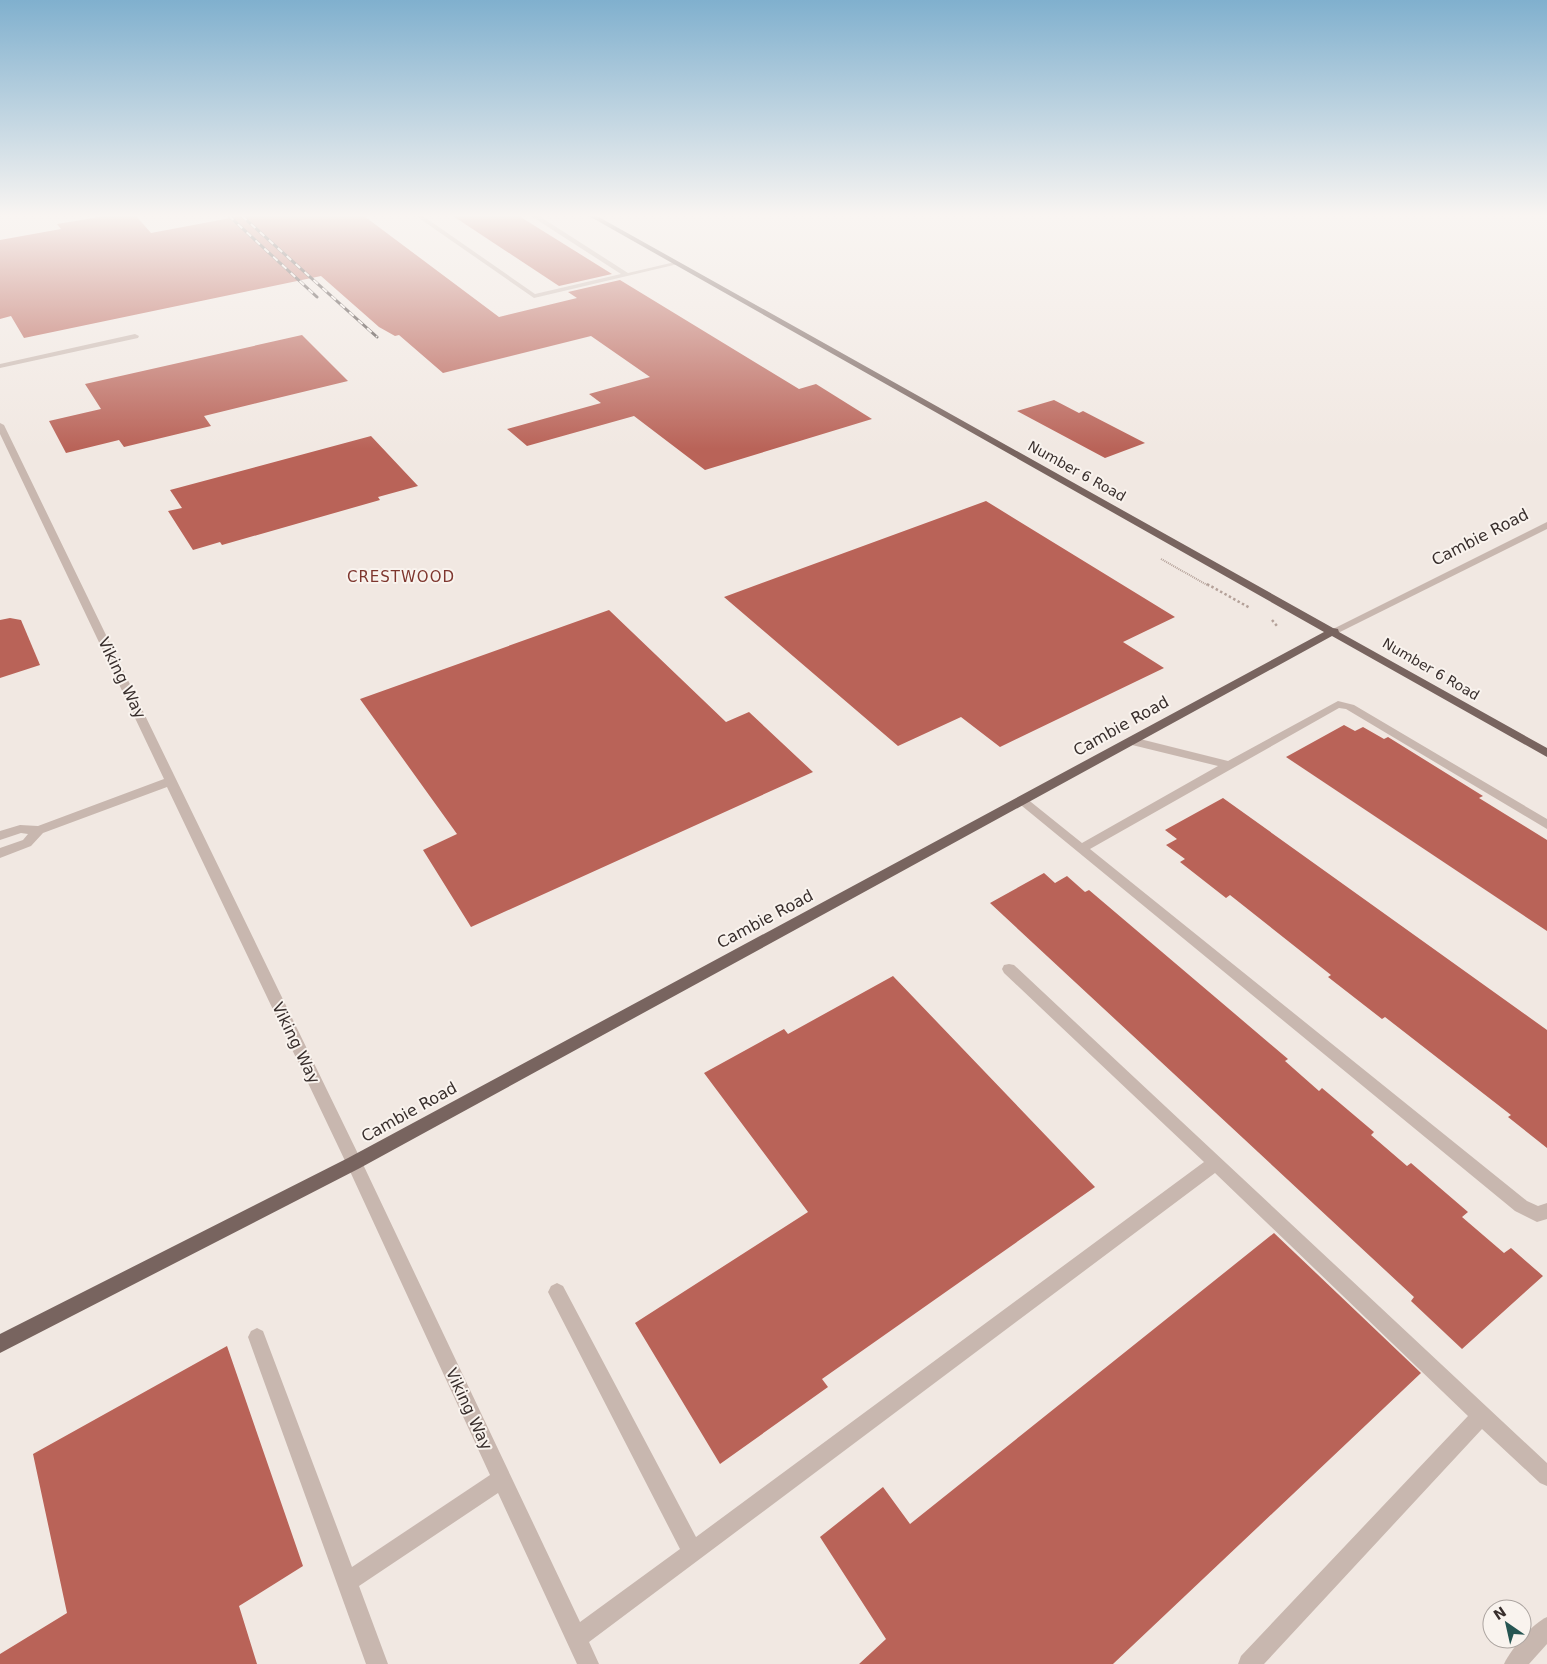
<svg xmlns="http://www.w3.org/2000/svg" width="1547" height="1664" font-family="'DejaVu Sans',sans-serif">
  <rect width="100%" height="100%" fill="#f1e8e2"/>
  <g fill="#b96358">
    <path d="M105,216H136L151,233L241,216H364L499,317L577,298L568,292L620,280L799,389L816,384L872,419L705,470L634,416L527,446L507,429L601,403L589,394L650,377L591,336L443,373L399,335L395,336L379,327L321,276L24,338L11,316L0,319V240L61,229L57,224Z"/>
    <path d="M453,216H519L612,274L559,286Z"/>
    <path d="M302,335L348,381L204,416L211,426L124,447L119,440L66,453L49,421L101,409L85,384Z"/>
    <path d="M1054,400L1079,413L1083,411L1145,443L1105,458L1017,411Z"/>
    <path d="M371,436L418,486L378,497L380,500L222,545L220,542L193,550L168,511L182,508L170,490Z"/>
    <path d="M986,501L1175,617L1123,642L1164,668L1000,747L961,717L898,746L724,597Z"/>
    <path d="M609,610L726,722L749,712L813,772L471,927L423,850L457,834L360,699Z"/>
    <path d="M10,618L21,620L40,665L0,678V620Z"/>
    <path d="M1344,725L1355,731L1363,727L1384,739L1388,737L1483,796L1479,798L1547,840V931L1286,757Z"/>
    <path d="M1223,798L1547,1030V1148L1508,1117L1511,1115L1385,1017L1382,1019L1328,977L1331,975L1230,895L1226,898L1180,862L1185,859L1166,845L1177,839L1165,830Z"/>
    <path d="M1044,873L1055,883L1067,876L1085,892L1089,890L1288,1059L1285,1061L1319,1091L1322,1088L1374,1132L1371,1135L1407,1166L1411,1163L1468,1212L1462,1217L1504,1253L1511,1248L1543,1276L1462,1349L1411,1301L1414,1297L990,903Z"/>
    <path d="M893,976L1095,1187L822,1379L828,1387L720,1464L635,1323L808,1212L704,1073L784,1029L788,1034Z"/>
    <path d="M1274,1233L1421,1373L1113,1664H859L886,1639L820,1537L883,1487L910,1524Z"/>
    <path d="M227,1346L303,1566L239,1606L257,1664H0V1654L67,1613L33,1454Z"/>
  </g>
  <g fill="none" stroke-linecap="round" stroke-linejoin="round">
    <path stroke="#b4a199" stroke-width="2" stroke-dasharray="1 1" stroke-linecap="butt" d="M1161,559L1209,586"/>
    <g stroke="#b4a199" stroke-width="2.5" stroke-dasharray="2.5 2.5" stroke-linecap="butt">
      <path d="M1207,584L1250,608"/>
      <path d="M1272,620L1277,626"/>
    </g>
    <g fill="#c8b7af" fill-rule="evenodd">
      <path d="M416,216H423L535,294L621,274L531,216H539L628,273L675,262L678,264L534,298Z"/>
      <path d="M135,334L139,336L138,338L0,368V364Z"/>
      <path d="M0,423L4,425L360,1158L580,1622L680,1549L551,1298L548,1292L551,1286L557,1283L563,1286L696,1537L1204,1162L1004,973L1002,969L1004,965L1009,964L1014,965L1547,1463V1486L1540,1483L1482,1429L1264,1664H1238L1241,1656L1468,1416L1215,1173L589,1642L599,1664H577L498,1493L359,1586L388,1664H366L248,1337L251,1331L257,1328L263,1331L352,1567L490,1475L348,1167L167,787L43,833L31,846L0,858V848L23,840L28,834L21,833L0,840V831L20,825L38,826L164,779L0,434Z"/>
      <path d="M1547,522V529L1338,633H1330L1329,631Z"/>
      <path d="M1338,701L1354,705L1547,819V829L1346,709L1339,708L1090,849L1527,1201L1538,1206L1547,1203V1219L1537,1222L1515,1211L1016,801L1018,798H1026L1082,843L1218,766L1128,744L1126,741L1128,738L1132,737L1228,761Z"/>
      <path d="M1547,1617V1644L1529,1664H1504C1510,1650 1533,1623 1547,1617Z"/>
    </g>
    <path fill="#78645f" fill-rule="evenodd" d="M589,216H597L1333,628L1338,629L1339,632L1547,748V757L1332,636L360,1168L0,1353V1334L348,1158L1324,632Z"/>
    <g stroke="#382e2c" stroke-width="3">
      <g id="rail">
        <path d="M229,216L317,297"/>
        <path d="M242,216L377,337"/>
      </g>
    </g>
    <use href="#rail" stroke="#f9f3ee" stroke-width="2" stroke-dasharray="6" stroke-linecap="butt"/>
  </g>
  <linearGradient id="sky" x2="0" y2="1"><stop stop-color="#80b0ce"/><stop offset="0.48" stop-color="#f9f5f2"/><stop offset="1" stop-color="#f9f5f2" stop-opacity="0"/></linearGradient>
  <rect width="1547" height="449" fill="url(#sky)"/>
  <g text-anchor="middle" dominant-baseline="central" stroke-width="4" stroke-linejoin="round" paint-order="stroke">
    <g font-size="14" fill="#382e2c" stroke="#f9f3ee">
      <text transform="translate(1077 471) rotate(29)">Number 6 Road</text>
      <text transform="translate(1431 669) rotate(30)">Number 6 Road</text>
    </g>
    <g font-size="15" letter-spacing="1" fill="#7e362e" stroke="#f9f3ee">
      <text x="401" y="577">CRESTWOOD</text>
    </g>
    <g font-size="16" fill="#382e2c" stroke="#f9f3ee">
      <text transform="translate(1480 537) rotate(-27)">Cambie Road</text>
      <text transform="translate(122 678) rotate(64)">Viking Way</text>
      <text transform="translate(1121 726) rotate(-29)">Cambie Road</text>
      <text transform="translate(765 919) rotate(-28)">Cambie Road</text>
      <text transform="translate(296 1043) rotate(64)">Viking Way</text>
      <text transform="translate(409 1112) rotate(-29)">Cambie Road</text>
      <text transform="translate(469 1409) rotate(65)">Viking Way</text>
    </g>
  </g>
  <g transform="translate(1507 1624) rotate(326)"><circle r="24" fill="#f9f3ee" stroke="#aca4a0"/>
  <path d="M0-4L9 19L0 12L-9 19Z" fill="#265552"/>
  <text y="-8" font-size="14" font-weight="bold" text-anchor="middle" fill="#382e2c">N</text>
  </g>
</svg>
